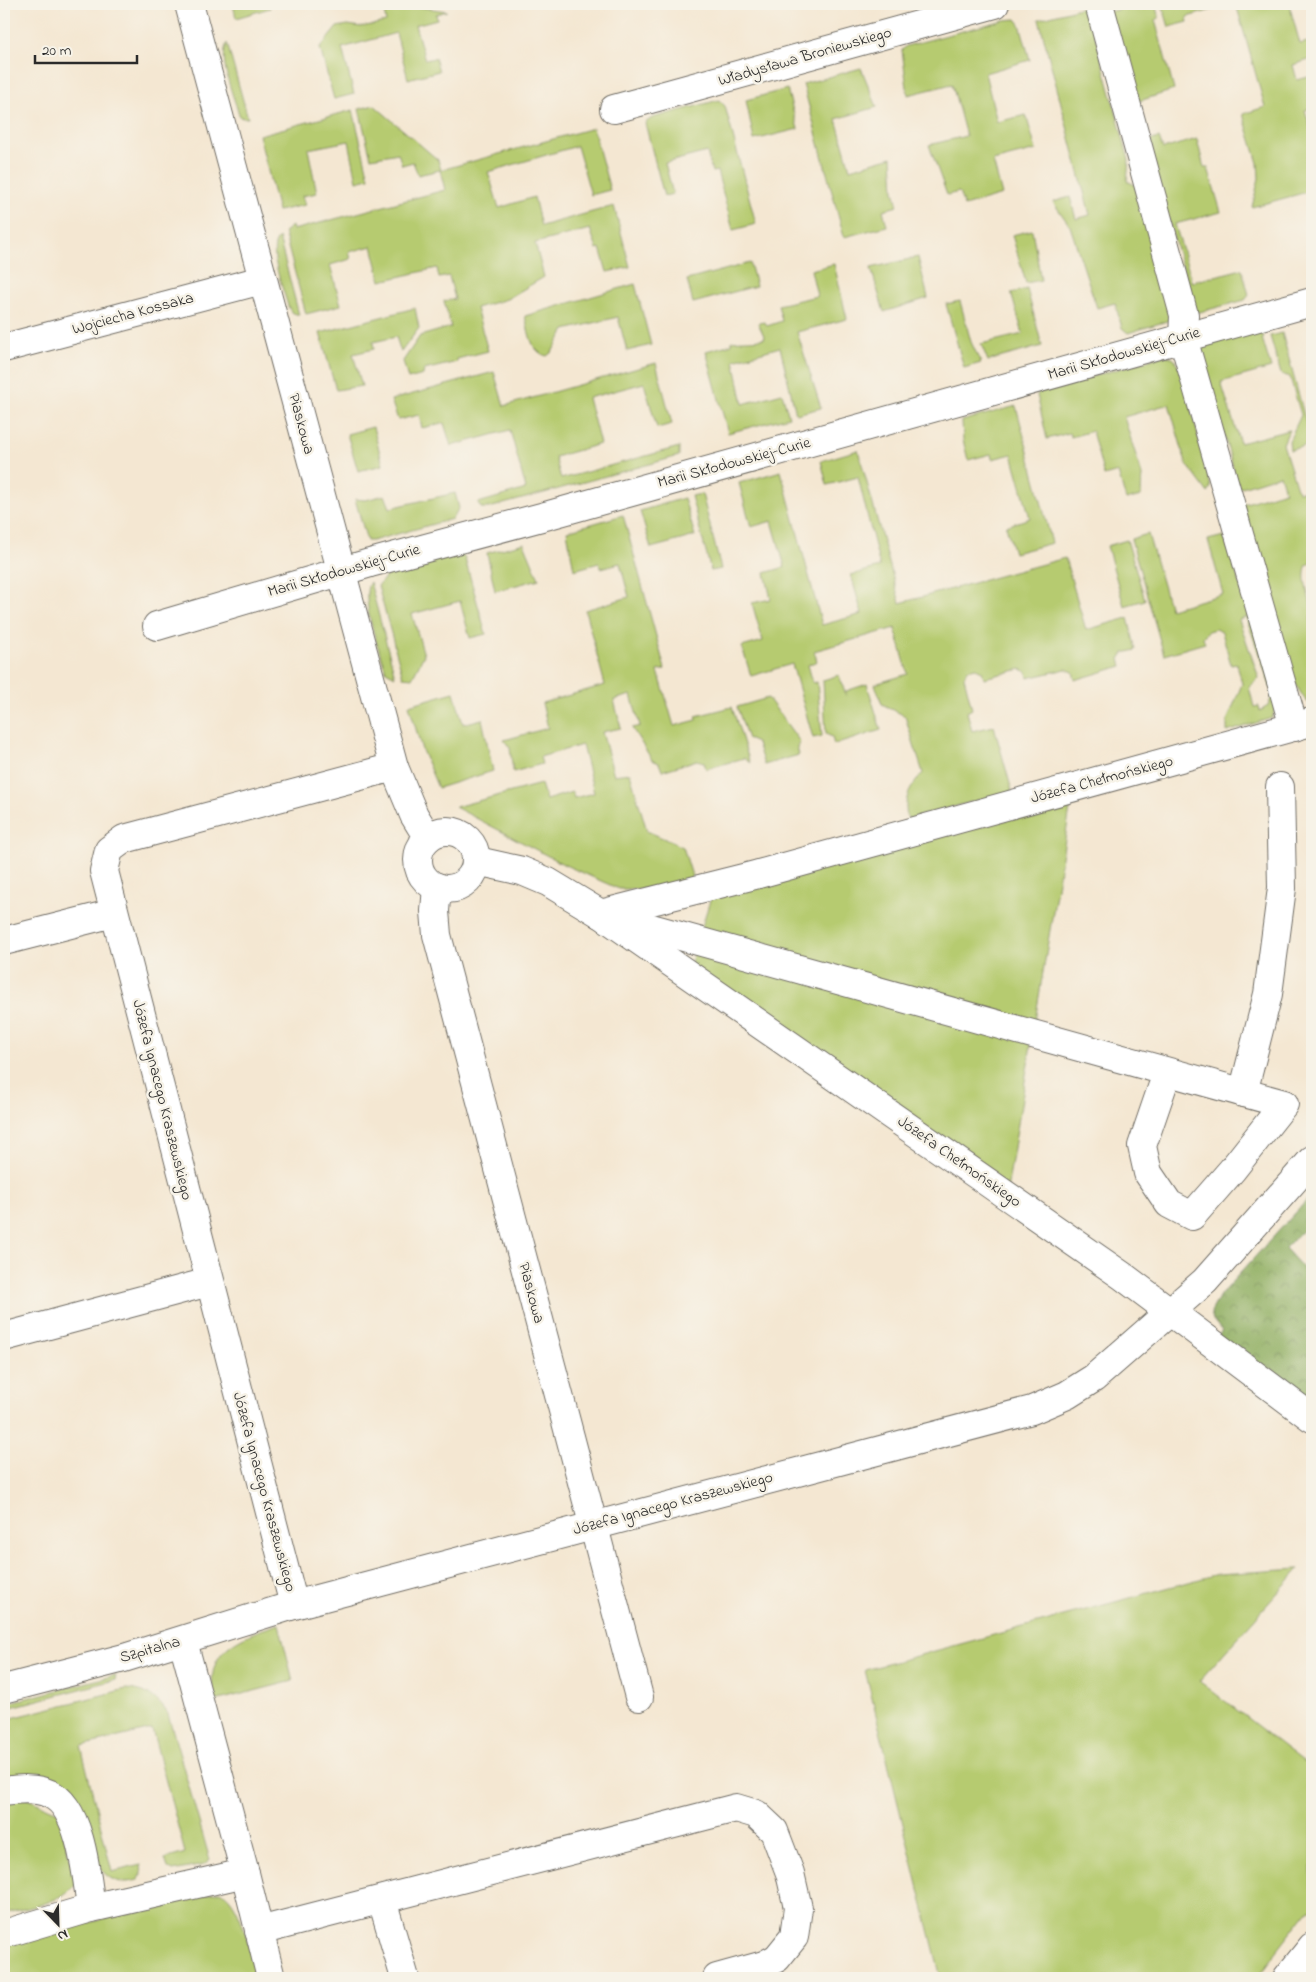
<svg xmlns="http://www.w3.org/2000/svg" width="1316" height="1982" font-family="'Indie Flower',sans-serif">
  <defs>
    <pattern id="forest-crowns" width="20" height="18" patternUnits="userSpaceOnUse" patternTransform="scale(1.25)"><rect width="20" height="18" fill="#90af62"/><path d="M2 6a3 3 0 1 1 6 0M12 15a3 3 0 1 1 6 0" fill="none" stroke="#768f51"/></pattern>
  </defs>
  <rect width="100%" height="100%" fill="#f7f3e8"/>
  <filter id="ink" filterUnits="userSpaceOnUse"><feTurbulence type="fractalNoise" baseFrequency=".02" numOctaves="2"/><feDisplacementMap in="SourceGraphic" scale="10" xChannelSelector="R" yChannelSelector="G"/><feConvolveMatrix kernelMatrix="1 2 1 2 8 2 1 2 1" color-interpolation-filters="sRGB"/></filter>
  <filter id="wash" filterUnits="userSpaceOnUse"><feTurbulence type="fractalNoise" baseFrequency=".0096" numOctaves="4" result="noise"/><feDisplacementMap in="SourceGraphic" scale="20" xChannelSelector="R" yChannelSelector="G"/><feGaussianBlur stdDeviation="1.12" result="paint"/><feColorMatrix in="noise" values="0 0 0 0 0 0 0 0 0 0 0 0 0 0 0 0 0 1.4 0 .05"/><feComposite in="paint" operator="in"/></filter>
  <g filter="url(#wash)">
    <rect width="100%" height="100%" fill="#f4e7d2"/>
    <g fill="#b6cb6f" stroke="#707b4d" fill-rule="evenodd">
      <path d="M233,4H268L270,8L236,18Z"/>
      <path d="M383,4C402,4 425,8 447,11L436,14L437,19L415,25L425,60L435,58L439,71L408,79L396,33L342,48L354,94L334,99L320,48L337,27L348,25L361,27L386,22Z"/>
      <path d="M1139,4H1155L1159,18L1155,20L1174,90L1133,103L1108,12Z"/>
      <path d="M1162,4H1233L1187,17L1188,22L1169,27Z"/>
      <path d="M1236,4H1289L1300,44L1312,41V52L1310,53L1312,59L1293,65L1297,80L1312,76V108L1305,110L1312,133V211L1307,192L1252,207L1259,178L1258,163L1243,114L1265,107Z"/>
      <path d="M1087,6L1129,160L1127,181L1137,186L1176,313L1170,320L1128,333L1122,328L1115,303L1097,308L1070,226L1053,202L1070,197L1076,219L1090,215L1039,19Z"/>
      <path d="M1016,19L1020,24L1030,60L985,73L997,122L1026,115L1036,150L993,161L1002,195L964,206L959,192L947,195L929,145L966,136L952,84L908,95L902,50L906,46L1004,20Z"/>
      <path d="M227,43L248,118L240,117C234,98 218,60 227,43Z"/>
      <path d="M861,68L877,107L836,119L850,169L892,157L894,191L898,206L883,210L887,226L844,237L803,84Z"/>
      <path d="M787,89L798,129L754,140L746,100Z"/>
      <path d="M719,100L725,106L756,224L733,230L717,171L712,172L707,152L665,163L673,194L664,196L645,123L652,118Z"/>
      <path d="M374,105L438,160L441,170L593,128L610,190L591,195L577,146L488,172L499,208L534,197L541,226L614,206L630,267L607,272L600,248L597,249L590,229L535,243L544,277L507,299L476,308L488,351L457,359V362L424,370L423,375L408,379L403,361L420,336L451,327L444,301L455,299L449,276L439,278L437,268L381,281L372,246L349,252L351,259L330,265L341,305L306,314L284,232L292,226L293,230L445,190L440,170L418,175L413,162L402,165L398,153L371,158L359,109Z"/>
      <path d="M353,110L369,178L357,181L349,141L308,149L317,193L302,196L305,205L278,211L259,135Z"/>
      <path d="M1159,138L1163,149L1197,139L1204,168H1208L1221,212L1175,224L1192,282L1242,269L1249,295L1245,300L1196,313L1145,142Z"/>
      <path d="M1032,230L1041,280L1026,283L1012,235Z"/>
      <path d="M279,238L299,315L291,312L288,306C284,291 266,247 279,238Z"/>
      <path d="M918,257L928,298L884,312L871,268Z"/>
      <path d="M750,263L756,286L693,303L687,280Z"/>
      <path d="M834,264L847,319L797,332L821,408L796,414L780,347L734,360L743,404L782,393L789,417L728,433L706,351L732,344V341C744,339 753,341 765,338L758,323L765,322L767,326L782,321L778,305L817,296L811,270Z"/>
      <path d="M635,284L651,345L627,351L618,317L565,330L552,352L547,356C530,352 529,331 525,316Z"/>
      <path d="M1027,289L1042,346L988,361L981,344L1023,334L1011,293Z"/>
      <path d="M960,301L971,342L981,363L964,368L946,304Z"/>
      <path d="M415,308L419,328L401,352L396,337L373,342L374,349L353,354L362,386L336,390L320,333Z"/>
      <path d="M1261,328L1264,338H1262L1271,368L1221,382L1240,443L1289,430L1283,444L1298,492L1312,488V563L1307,565C1300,579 1312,599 1312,615L1310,617L1312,626V704L1306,701L1297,687L1279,634L1243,504L1285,491L1280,475L1239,488L1199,346Z"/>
      <path d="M1282,333L1312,444L1290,450L1289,441L1301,415L1290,377L1281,374L1270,336Z"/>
      <path d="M1166,355L1174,359L1182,372L1211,487L1208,493L1186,463L1169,404L1124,417L1142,475L1141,496L1126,500L1118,472L1104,476L1092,431L1071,437L1069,433L1047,439L1037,395L1039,392Z"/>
      <path d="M656,363L672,424L657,428L644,383L588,398L600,444L555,457L561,479L679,447V456L489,508H481L478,503L526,489L510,430L451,446L444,423L422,428L419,415L398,420L391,400L494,372L504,406Z"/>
      <path d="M1016,406L1052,543L1014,553L1006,526L1030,518L1012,454L992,459L991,454L968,460L963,440L962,421Z"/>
      <path d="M373,427L383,465L358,471L347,434Z"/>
      <path d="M858,450L900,603L1065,558L1086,630L1128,618L1136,650L1124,653L1120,659L1122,666L1075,680L1073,672L1066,669L1028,678L1027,672L1021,669L984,678L982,671L976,668L967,670L964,677L972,709L967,712L972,731L994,726L1012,791L908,819C902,799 910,788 923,773L905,716L882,704L875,684L908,674L895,628L814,651L817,661L808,665L813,683L817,682L822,736L813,738L792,664L751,676L742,647L763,641L752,603L771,599L765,573L785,567L772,521L751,527L739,483L781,471L822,625L862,614L851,575L880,567L858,477L827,485L821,461Z"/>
      <path d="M455,493L459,508L452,519L372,541H367L355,499L365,500L385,495L390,508Z"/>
      <path d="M702,494L721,569L711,571L691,496Z"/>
      <path d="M684,498L695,536L651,548L640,511Z"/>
      <path d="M623,515L665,669L658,671L674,726L697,720L696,716L732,707L750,763L744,758L706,769L704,762L697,760L662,771L659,763L652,760L632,728L640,726L631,695L614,700L621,728L602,732L614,775L630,773L647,831L683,847L693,879L643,889H619L565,865L455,807L541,784L546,800L572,792L574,798L594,793L582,745L540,757L542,764L513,772L510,748L504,740L548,728L542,703L605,685L585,610L629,597L620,563L601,568L599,563L574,570L567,531Z"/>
      <path d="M1148,534L1170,609L1223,594L1208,540L1224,536L1278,701L1272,718L1227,732V721L1242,684L1237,664L1231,665L1222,632L1215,629L1208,631L1203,637L1205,643L1164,655L1131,539ZM1246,617L1273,694L1268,706L1260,711L1259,706L1254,707L1249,687L1259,678L1239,620Z"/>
      <path d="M1127,540L1145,600L1124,606L1107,546Z"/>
      <path d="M524,543L539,579L495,591L487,553Z"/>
      <path d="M460,552L465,559L486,634L470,638L460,601L412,614L424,655L412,678L403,677L378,586L392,569Z"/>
      <path d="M370,582L395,676L386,671C380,652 359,598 370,582Z"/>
      <path d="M839,675L846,696V691L867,684L881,730L834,745L832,737L826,734L823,680Z"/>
      <path d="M454,692L463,724L482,719L493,771L438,788L422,750L409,705Z"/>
      <path d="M768,698L800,742L797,747L799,755L764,765L757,743L748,739L737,707Z"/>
      <path d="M1071,803L1007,1190L688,972L711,897Z"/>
      <path d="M1299,1569L1199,1681L1312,1768V1906L1256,1978H941L865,1670L1218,1574Z"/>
      <path d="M279,1624L293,1681L215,1701C202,1650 238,1637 279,1624Z"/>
      <path d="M116,1675L115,1680L4,1709V1704Z"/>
      <path d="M126,1689C146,1690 157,1697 168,1714L210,1860L204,1865L173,1871L168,1868L165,1859L185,1853L152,1729L81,1746L112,1872L141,1865L142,1874L138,1880C119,1885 110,1881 98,1866L47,1778L29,1775L4,1779V1720Z"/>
      <path d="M18,1795L58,1812L76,1883C61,1904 28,1907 4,1914V1796Z"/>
      <path d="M221,1891C244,1905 249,1953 256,1978H4V1943Z"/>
    </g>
    <path fill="url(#forest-crowns)" stroke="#5e6d46" d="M1308,1199L1312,1202V1231L1306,1227L1285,1248L1312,1278V1406L1215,1340L1222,1331L1213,1320L1211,1312L1220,1295Z"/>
  </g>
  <g filter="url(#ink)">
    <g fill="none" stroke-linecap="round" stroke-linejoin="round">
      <g stroke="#716d65" stroke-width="30">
        <g id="minor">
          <path d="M189,4L394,767L414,815L428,838"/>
          <path d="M1099,4L1184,315L1183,338L1294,727"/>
          <path d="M614,109L995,4"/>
          <path d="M4,348L262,280"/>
          <path d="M157,626L370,563L549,515L1312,302"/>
          <circle cx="447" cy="860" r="29"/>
          <path d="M477,861L522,871L548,882L601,914L1124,1277L1312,1418"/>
          <path d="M437,887L435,911L437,935L639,1697"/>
          <path d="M604,913L755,875L1311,722"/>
          <path d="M601,914L1284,1104L1232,1170L1192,1216L1169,1204L1148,1173L1142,1146L1167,1073"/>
          <path d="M4,941L114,913"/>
          <path d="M1243,1093L1268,994L1282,888L1280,787"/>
          <path d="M4,1337L209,1282"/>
          <path d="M294,1605L104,871L109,850L124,839L394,767"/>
          <path d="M183,1641L245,1873L271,1978"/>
          <path d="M4,1689L124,1658L294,1605L1032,1410L1067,1395L1094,1378L1205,1281L1312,1160"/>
          <path d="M4,1791C18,1789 36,1787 50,1794C81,1807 87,1878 91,1908"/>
          <path d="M382,1900L405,1978"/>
          <path d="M259,1931L736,1808L756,1814L774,1831L790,1873L798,1908L794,1937L777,1958L764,1965L717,1978"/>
          <path d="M4,1934L91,1908L245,1873"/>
          <path d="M1287,1978L1312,1947"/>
        </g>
      </g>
      <use href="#minor" stroke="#fff" stroke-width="28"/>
    </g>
  </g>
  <g text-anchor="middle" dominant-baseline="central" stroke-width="5" stroke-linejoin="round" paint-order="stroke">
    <g font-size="16" fill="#2b2b2b" stroke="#f7f3e8">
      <text transform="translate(805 57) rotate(-16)">Władysława Broniewskiego</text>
      <text transform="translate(133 314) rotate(-15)">Wojciecha Kossaka</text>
      <text transform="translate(1124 354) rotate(-16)">Marii Skłodowskiej-Curie</text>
      <text transform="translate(301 424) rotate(75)">Piaskowa</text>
      <text transform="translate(734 463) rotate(-15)">Marii Skłodowskiej-Curie</text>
      <text transform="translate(344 571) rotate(-16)">Marii Skłodowskiej-Curie</text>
      <text transform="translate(1102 780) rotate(-15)">Józefa Chełmońskiego</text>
      <text transform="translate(162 1100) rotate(76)">Józefa Ignacego Kraszewskiego</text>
      <text transform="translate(959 1162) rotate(35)">Józefa Chełmońskiego</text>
      <text transform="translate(531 1293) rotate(75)">Piaskowa</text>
      <text transform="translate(264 1492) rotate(75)">Józefa Ignacego Kraszewskiego</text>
      <text transform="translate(673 1504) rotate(-15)">Józefa Ignacego Kraszewskiego</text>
      <text transform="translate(150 1650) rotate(-16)">Szpitalna</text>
    </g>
  </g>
  <rect width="1316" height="1982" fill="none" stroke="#f7f3e8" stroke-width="20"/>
  <g transform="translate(58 1924) rotate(157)" stroke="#f7f3e8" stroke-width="4" paint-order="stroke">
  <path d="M0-4L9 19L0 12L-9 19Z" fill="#2b2b2b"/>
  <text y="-8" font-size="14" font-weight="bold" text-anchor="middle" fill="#2b2b2b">N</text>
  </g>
  <path d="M35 55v8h102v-8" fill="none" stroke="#2b2b2b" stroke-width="2.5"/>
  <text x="42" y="55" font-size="15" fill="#2b2b2b" stroke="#f7f3e8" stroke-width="4" paint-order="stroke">20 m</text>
</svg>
